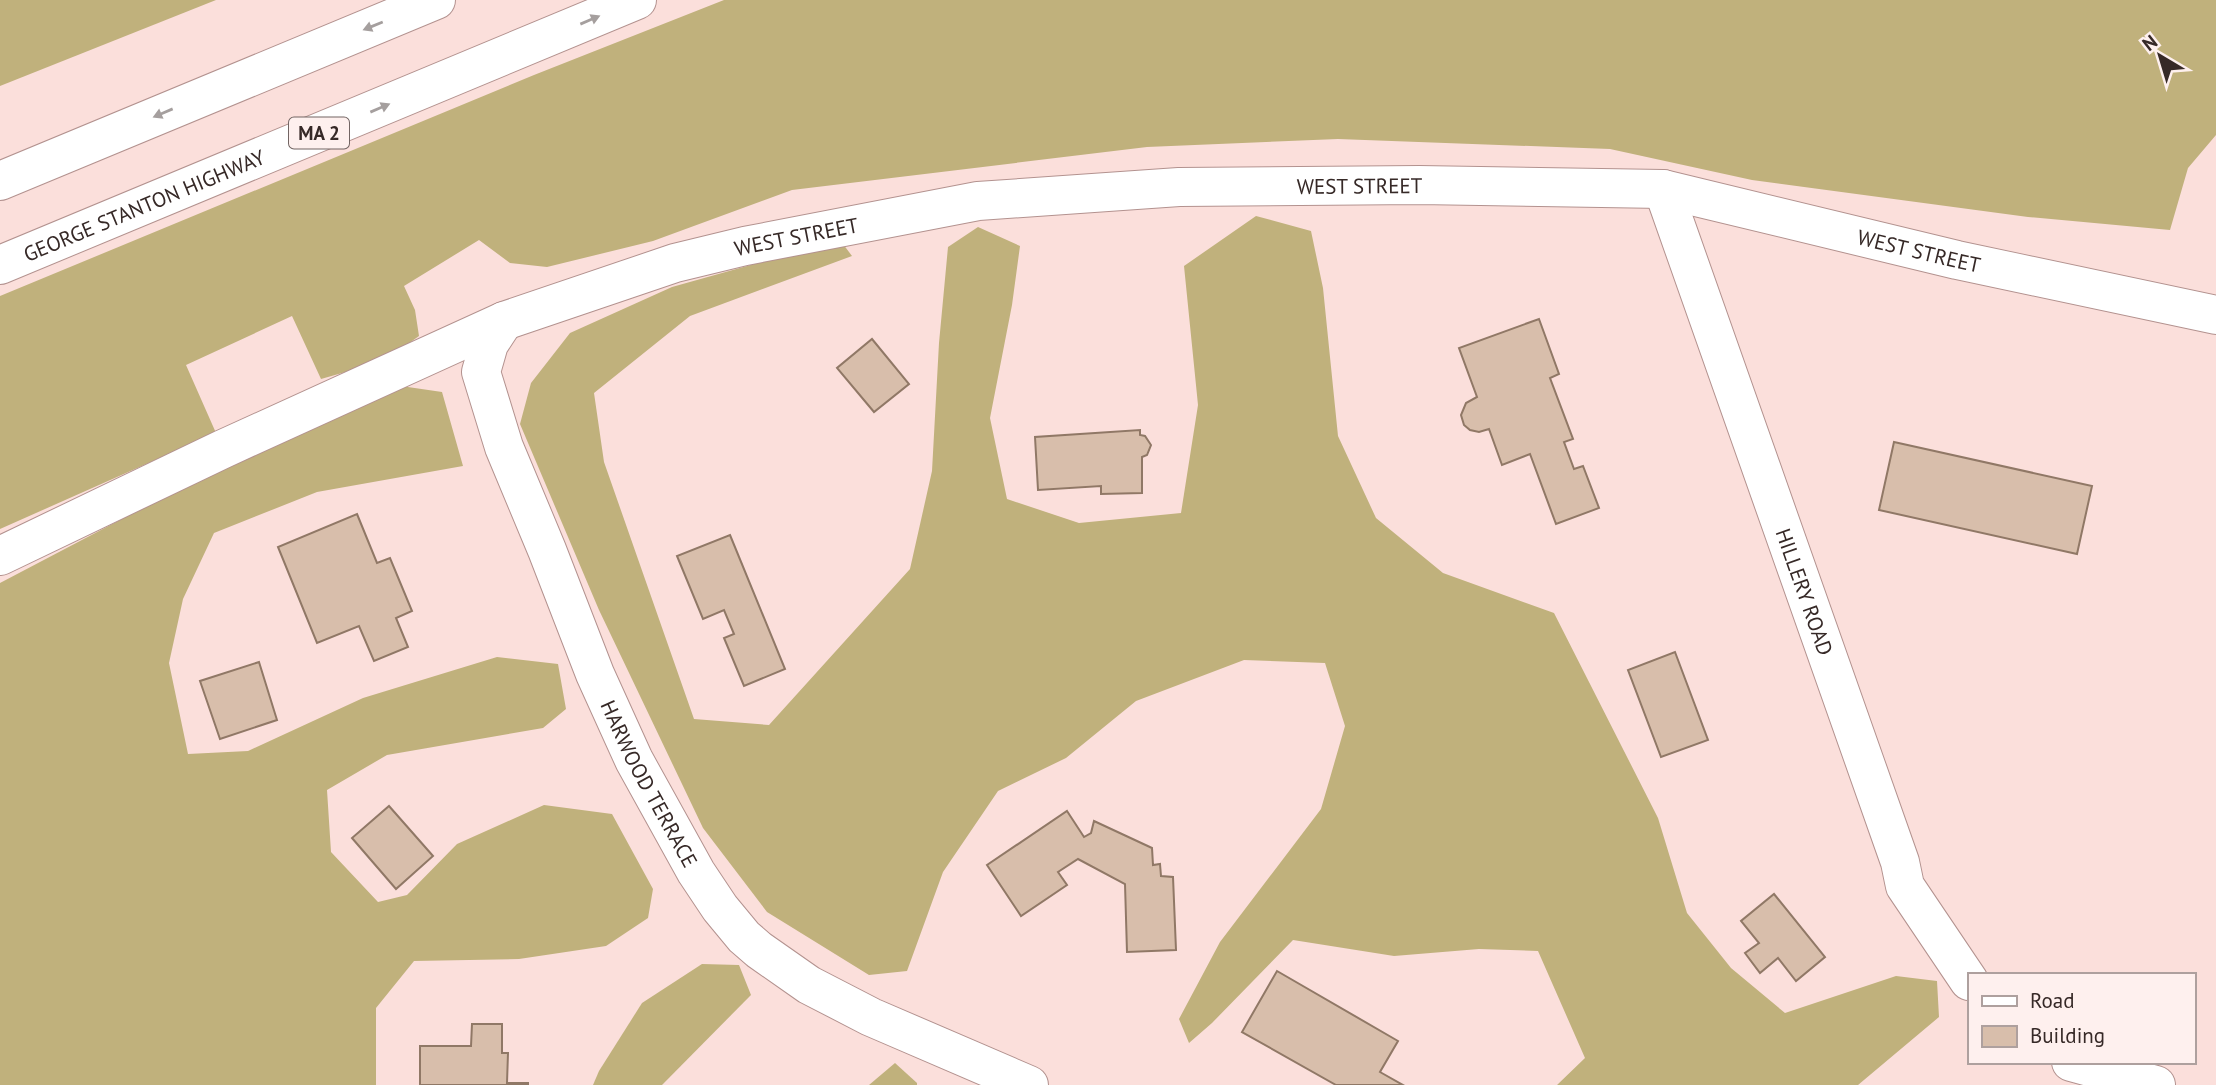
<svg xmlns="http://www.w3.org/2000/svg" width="2216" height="1085" font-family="'PT Sans',sans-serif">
  <rect width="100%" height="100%" fill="#fbdfdb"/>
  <g fill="#c0b17c">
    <path d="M0,0H216L0,86Z"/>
    <path d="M724,0H2216V135L2188,168L2170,230L2028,217L1752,180L1610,149L1338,139L1147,147L792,190L653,241L547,267L510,263L479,240L404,286L415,310L419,336L384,361L321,379L292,316L186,365L216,433L0,529V296L534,75Z"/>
    <path d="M1256,216L1311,231L1323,288L1338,436L1376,518L1443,573L1554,613L1658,818L1687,913L1731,968L1785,1013L1896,976L1937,981L1939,1017L1858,1085H1557L1585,1058L1538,951L1479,949L1394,956L1293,940L1212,1023L1189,1043L1179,1019L1220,942L1321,809L1345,726L1325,663L1244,660L1136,701L1066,758L998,791L943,872L907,971L869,975L767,912L703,828L599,610L520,424L531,383L570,333L672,287L840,240L852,256L690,316L594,393L604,462L694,719L769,725L910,569L932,471L939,343L948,247L978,227L1020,246L1012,305L990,418L1007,499L1079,523L1181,513L1198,405L1184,266Z"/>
    <path d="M401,386L442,392L463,466L317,492L214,533L183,599L169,663L188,754L248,751L363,698L497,657L558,664L566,709L543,728L387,755L327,790L331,852L378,902L407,895L457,844L544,805L612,814L653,889L648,918L606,946L519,959L414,961L376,1008V1085H0V583L200,478Z"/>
    <path d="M702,964L739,965L751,995L662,1085H593L599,1071L642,1003Z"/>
    <path d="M895,1063L917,1083V1085H869Z"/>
  </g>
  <g fill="#d8beab" stroke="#907866" stroke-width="2">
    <path d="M1539,319L1559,374L1550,378L1573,439L1564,442L1574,469L1583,466L1599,508L1556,524L1530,454L1502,465L1489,429L1479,432L1470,430L1464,425L1461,415L1466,403L1477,397L1459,348Z"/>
    <path d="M872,339L909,384L874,412L837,368Z"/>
    <path d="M1140,430V435L1145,436L1151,445L1147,455L1142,457V493L1101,494V486L1038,490L1035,437Z"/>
    <path d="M1894,442L2092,486L2077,554L1879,510Z"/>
    <path d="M357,514L377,563L390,558L412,611L396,618L408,647L374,661L359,626L317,643L278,547Z"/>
    <path d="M730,535L785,669L744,686L724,638L734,634L724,610L703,619L677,556Z"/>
    <path d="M1675,652L1708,740L1661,757L1628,670Z"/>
    <path d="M259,662L277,720L220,739L200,681Z"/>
    <path d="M389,806L433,856L396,889L352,838Z"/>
    <path d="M1067,811L1084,837L1091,833L1094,821L1152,848L1153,865L1160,864L1161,876L1173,877L1176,950L1127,952L1125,884L1078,859L1058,872L1067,885L1021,916L987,865Z"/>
    <path d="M1774,894L1825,957L1796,981L1778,958L1760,973L1745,953L1759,943L1741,921Z"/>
    <path d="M1277,971L1398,1041L1380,1072L1403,1085H1336L1242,1032Z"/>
    <path d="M472,1024H502V1053H508L507,1083H528V1085H420V1046H471Z"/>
  </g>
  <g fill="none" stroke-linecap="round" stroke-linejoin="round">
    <g stroke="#b3928f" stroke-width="40">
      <g id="minor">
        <path id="s1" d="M1663,189L1900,862L1905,886L1969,981"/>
        <path id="s2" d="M504,321L489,344L481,372L504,447L547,550L595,674L634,760L696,872L720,908L744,937L759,950L809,985L871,1017L1029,1085"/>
        <path id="s3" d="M0,556L223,449L504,321L675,263L745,246L978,201L1179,187L1419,185L1663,189L1957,260L2216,315"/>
        <path d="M2071,1062L2156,1085"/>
      </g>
    </g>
    <g stroke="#b3928f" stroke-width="40">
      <g id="highway">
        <path d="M0,181L436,0"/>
        <path id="s4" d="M0,265L637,0"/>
      </g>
    </g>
    <use href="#minor" stroke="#fff" stroke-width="38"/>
    <use href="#highway" stroke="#fff" stroke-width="38"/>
  </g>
  <defs><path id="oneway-solid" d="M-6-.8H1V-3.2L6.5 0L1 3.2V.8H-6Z" transform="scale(1.75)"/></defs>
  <g fill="#a59f9e">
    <use href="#oneway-solid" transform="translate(590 20) rotate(-23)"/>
    <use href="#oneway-solid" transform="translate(373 26) rotate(158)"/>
    <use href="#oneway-solid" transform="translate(380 108) rotate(-23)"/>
    <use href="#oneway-solid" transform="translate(163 113) rotate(157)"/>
  </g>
  <g text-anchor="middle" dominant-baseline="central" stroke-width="7" stroke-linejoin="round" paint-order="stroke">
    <rect fill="#fef0ee" stroke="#726563" stroke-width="2" x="289" y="117.5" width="60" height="31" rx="5"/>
    <g font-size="19" font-weight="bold" fill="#362927">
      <text x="319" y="133">MA 2</text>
    </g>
    <g font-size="21" fill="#362927" stroke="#fef0ee">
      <text stroke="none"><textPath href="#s3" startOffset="1428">WEST STREET</textPath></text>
      <text stroke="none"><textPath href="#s4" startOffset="156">GEORGE STANTON HIGHWAY</textPath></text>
      <text stroke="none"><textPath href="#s3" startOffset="861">WEST STREET</textPath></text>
      <text stroke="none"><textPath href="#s3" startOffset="1995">WEST STREET</textPath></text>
      <text stroke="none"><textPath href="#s1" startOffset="427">HILLERY ROAD</textPath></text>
      <text stroke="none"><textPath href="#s2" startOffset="502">HARWOOD TERRACE</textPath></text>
    </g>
  </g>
  <rect x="1968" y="973" width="228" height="91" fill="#fef0ee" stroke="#aea09e" stroke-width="2"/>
  <rect x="1982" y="996" width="35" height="10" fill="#ffffff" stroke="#aea09e" stroke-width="2"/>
  <text x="2030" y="1008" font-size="21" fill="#362927">Road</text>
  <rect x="1982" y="1026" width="35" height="21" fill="#d8beab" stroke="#aea09e" stroke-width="2"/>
  <text x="2030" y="1043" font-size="21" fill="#362927">Building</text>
  <g transform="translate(2160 56) rotate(322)" stroke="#fef0ee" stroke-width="5" paint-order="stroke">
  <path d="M0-5L12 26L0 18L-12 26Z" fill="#362927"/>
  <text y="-10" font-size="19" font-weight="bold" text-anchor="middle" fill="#362927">N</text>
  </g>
</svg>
